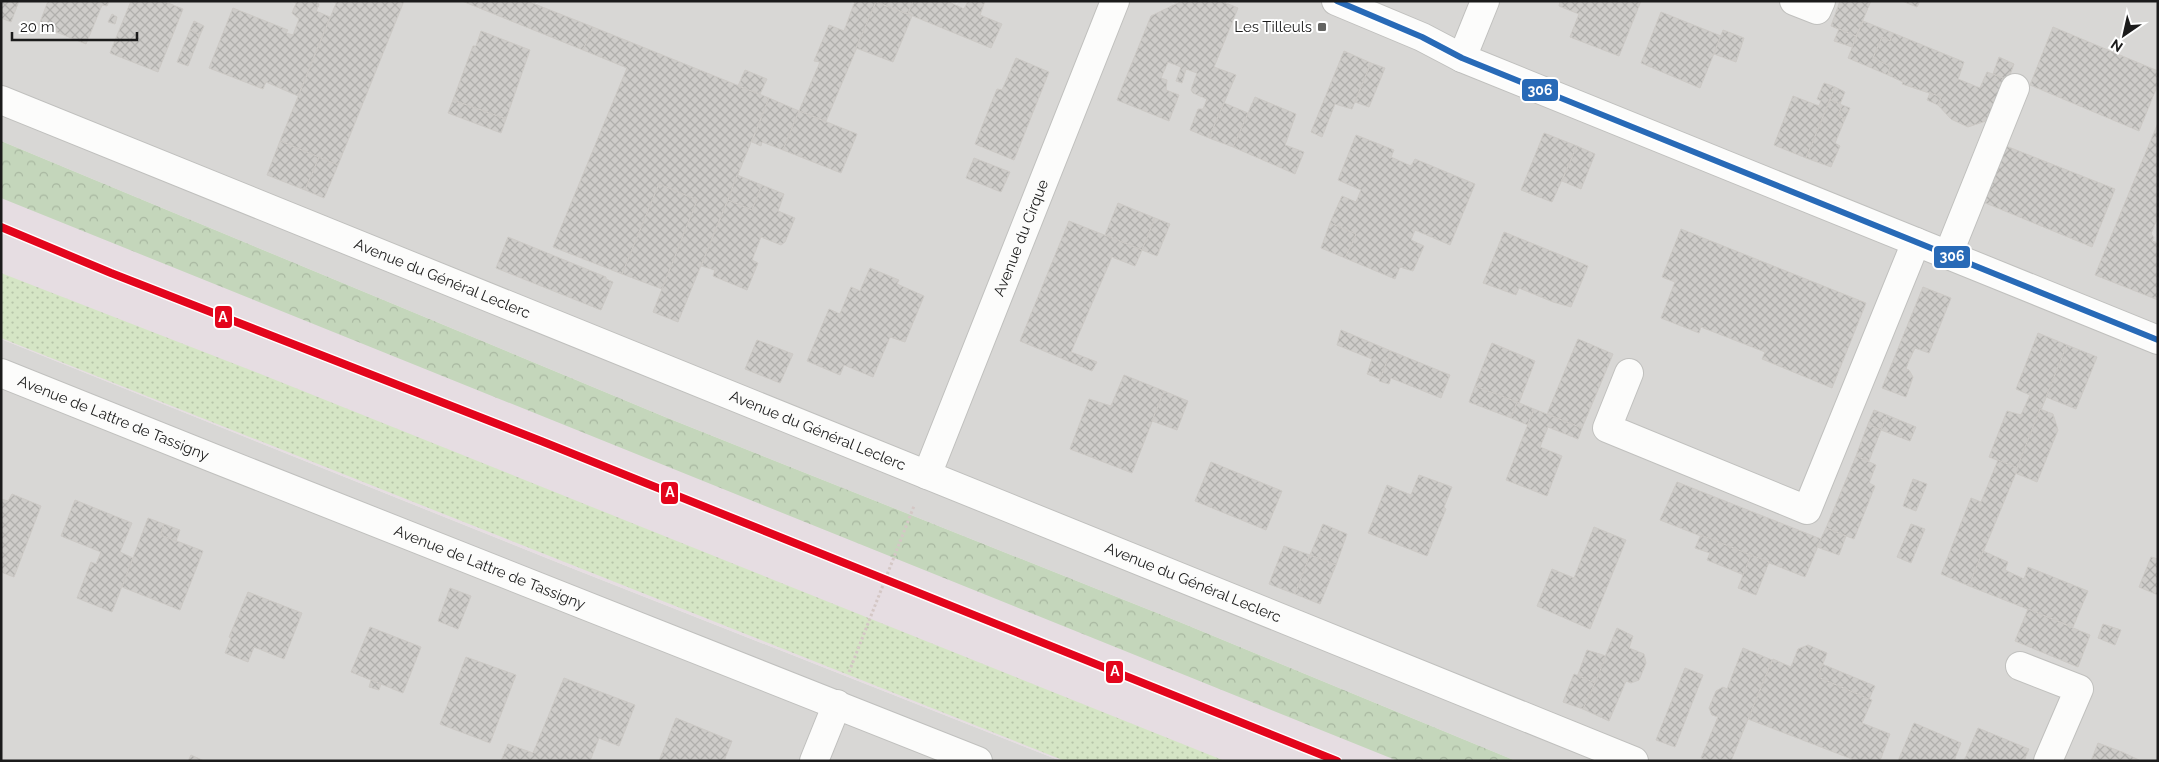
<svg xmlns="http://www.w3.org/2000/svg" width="2159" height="762" font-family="Raleway,sans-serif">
  <defs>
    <pattern id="grass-dots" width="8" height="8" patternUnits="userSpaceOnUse" patternTransform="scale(1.25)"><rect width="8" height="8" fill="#d5e5c5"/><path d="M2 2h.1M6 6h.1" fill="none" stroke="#b6c4a9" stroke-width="1.8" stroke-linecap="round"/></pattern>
    <pattern id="forest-crowns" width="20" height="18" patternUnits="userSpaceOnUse" patternTransform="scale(1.25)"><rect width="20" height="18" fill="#c4d6bb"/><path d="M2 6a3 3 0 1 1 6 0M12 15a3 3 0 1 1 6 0" fill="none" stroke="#a8b7a0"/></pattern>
    <pattern id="building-cross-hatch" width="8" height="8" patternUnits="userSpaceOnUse" patternTransform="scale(1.25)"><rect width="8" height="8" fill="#ceccc9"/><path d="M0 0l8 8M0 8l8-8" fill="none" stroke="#b0afac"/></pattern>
  </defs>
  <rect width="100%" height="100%" fill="#e9e8e4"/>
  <g fill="#d8d7d5">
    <path d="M1,1H2158V761H1516L1177,621L665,417L1,141Z"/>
    <path d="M1,339L569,567L1061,761H1Z"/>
  </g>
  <path fill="#e6dde2" d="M1,141L665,417L1177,621L1516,761H1061L569,567L1,339Z"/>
  <path fill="url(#grass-dots)" d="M1,273L258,373L1225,761H1065L1,338Z"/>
  <path fill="url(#forest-crowns)" d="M1,141L665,417L1177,621L1516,761H1398L1,198Z"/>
  <g fill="url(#building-cross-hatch)" stroke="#ccc9c5">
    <path d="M1,1H19L11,22L1,18Z"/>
    <path d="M48,1H109L107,6L102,5L86,44L39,25Z"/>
    <path d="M131,1H163L183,9L158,72L110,53Z"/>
    <path d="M297,1H317L319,5L316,11L330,17L298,96L266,82L263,89L209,68L233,8L288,30L286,33L293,35L299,19L292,13Z"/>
    <path d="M337,1H404L338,165L280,141Z"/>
    <path d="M462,1H527L593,27L583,50Z"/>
    <path d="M855,1H913L908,14L876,2L826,121L799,111L820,62L814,61L829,25L844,31Z"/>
    <path d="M913,1H947L964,9L968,1H985L980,15L1002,24L991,48L908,14Z"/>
    <path d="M1182,1H1221L1238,8L1214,67L1236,75L1209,138L1190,130L1198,109H1203L1207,99L1193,93L1191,90L1197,73L1186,69L1182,83L1176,81L1181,67L1168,62L1161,78L1167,80L1166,90L1179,95L1169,121L1117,100L1151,16Z"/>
    <path d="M1560,1H1641L1619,56L1570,37L1579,14L1559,6Z"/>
    <path d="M1840,1H1871L1856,36L1831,26Z"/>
    <path d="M1902,1H1920L1917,7Z"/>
    <path d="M876,2L912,16L893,62L856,48Z"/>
    <path d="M1661,12L1721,36L1700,88L1641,63Z"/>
    <path d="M112,14L117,17L115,24L108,22Z"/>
    <path d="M194,21L204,26L200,35L190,30Z"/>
    <path d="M1863,21L1893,33L1890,41L1882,37L1873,58L1890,66L1888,75L1848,58Z"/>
    <path d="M593,27L769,98L678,322L653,312L697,200L659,184L622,274L553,247L627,68L583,50Z"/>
    <path d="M2053,27L2158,71V84L2139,131L2030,85Z"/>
    <path d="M1839,29L1856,36L1852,47L1834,41Z"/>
    <path d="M190,30L200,35L188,66L177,62Z"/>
    <path d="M1723,30L1744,38L1736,62L1714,54Z"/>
    <path d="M481,31L530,50L506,119L453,100L473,46H476Z"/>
    <path d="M1893,33L1964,62L1958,79L1980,88L1987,72L2008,80L1990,123L1986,121L1968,127L1951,119L1938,105L1941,97L1902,84L1903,82L1888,75L1890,66L1873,58L1882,37L1890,41Z"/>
    <path d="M1344,51L1371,63L1352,109L1335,104L1322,137L1311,132Z"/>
    <path d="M1999,57L2014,64L2008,80L1993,74Z"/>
    <path d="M1016,58L1049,72L1014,160L975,144L997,89L1002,90Z"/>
    <path d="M1371,63L1385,68L1369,107L1355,102Z"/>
    <path d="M745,70L767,79L760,94L738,86Z"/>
    <path d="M1824,83L1835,87L1806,158L1774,145L1793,96L1819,106L1821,101L1817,99Z"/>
    <path d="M1835,87L1845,92L1840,104L1830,100Z"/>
    <path d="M1930,93L1941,97L1938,105L1927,100Z"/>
    <path d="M1255,97L1296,114L1285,145L1304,152L1295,174L1233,147Z"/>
    <path d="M769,98L799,111L783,150L762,142L761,146L752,142Z"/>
    <path d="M453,100L506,119L501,133L448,113Z"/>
    <path d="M1830,100L1842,105L1838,116L1845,119L1835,143L1840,146L1831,167L1806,158Z"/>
    <path d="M1224,103L1248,113L1233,147L1209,138Z"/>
    <path d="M1842,105L1850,108L1845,119L1838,116Z"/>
    <path d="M799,111L857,134L841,173L783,150Z"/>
    <path d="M2158,123V217L2151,234L2154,237L2152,241L2158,243V300L2095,275Z"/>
    <path d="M1544,133L1577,146L1552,202L1521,190Z"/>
    <path d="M1356,135L1394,150L1391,157L1411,166L1415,159L1475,184L1450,245L1415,230L1411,240L1424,246L1413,271L1400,267L1395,279L1345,258L1356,234L1330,223L1342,196L1356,202L1361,190L1338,180Z"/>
    <path d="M280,141L319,157L305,190L267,175Z"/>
    <path d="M1577,146L1595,154L1581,189L1562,181Z"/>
    <path d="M2006,146L2115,189L2092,247L1983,202Z"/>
    <path d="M319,157L338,165L324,198L305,190Z"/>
    <path d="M974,158L1010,172L1001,192L966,178Z"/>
    <path d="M737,175L762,185L752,210L728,200Z"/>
    <path d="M659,184L697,200L662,289L622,274Z"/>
    <path d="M762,185L784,194L778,211L795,218L785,242L781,245L761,237L752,260L758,263L747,290L713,276L715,270L701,266L728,200L752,210Z"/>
    <path d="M1118,203L1155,218L1142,250L1105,235Z"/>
    <path d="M1155,218L1170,224L1157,256L1142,250Z"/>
    <path d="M1069,221L1142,250L1135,266L1112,257L1071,352L1097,362L1092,371L1020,341Z"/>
    <path d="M1330,223L1356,234L1345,258L1321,248Z"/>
    <path d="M1681,229L1866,303L1832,388L1762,359L1765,352L1701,327L1699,333L1661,318L1675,282L1662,277Z"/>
    <path d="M1504,232L1588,266L1571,307L1553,302L1519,288L1516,295L1483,283Z"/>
    <path d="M508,237L606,277V279L613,282L601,310L496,268Z"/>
    <path d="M870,268L899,280L897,284L924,296L905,342L890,337L873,377L844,365L840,375L807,361L829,309L840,314L851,287L860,291Z"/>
    <path d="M1923,287L1951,298L1929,353L1915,348L1908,363L1906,369L1909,370L1913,377L1906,397L1882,388Z"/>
    <path d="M1341,330L1391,351L1380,379L1367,374L1372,359L1337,345Z"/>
    <path d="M2038,333L2067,345L2018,468L1989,457L2007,411L2021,415L2030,395L2016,389Z"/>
    <path d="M1578,339L1613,354L1582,428L1547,414Z"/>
    <path d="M757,340L793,354L780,383L745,369Z"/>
    <path d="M1492,343L1535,361L1519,403L1475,386Z"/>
    <path d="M2067,345L2097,357L2076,409L2046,397Z"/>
    <path d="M1391,351L1450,375L1441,398L1391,378L1389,384L1379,381Z"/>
    <path d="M1124,375L1164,391L1132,473L1070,449L1089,399L1111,406Z"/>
    <path d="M1475,386L1517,402L1511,418L1469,402Z"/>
    <path d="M1164,391L1188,401L1177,430L1152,421Z"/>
    <path d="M1517,402L1534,409L1528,425L1511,418Z"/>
    <path d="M1534,409L1582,428L1578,439L1548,427L1540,447L1562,456L1547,496L1506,480Z"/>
    <path d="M2040,409L2053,414L2058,430L2037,482L2015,473Z"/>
    <path d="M1874,410L1887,415L1881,430L1868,424Z"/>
    <path d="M1887,415L1916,427L1910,441L1881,430Z"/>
    <path d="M1868,424L1881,430L1869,461L1856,456Z"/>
    <path d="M1856,456L1876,465L1869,483L1875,486L1854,539L1826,528Z"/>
    <path d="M1998,460L2018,468L1969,586L1941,574L1971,498L1981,502Z"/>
    <path d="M1211,462L1282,491L1266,530L1195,501Z"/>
    <path d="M1419,475L1452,487L1444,507L1446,509L1427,556L1368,533L1387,485L1411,495Z"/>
    <path d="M1913,479L1927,484L1916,511L1903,506Z"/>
    <path d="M1677,482L1821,539L1805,577L1660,520Z"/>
    <path d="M12,494L41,506L14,577L1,572V499L8,501Z"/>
    <path d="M75,500L132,523L120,552L133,558L112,612L77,598L91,562L96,564L101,552L61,536Z"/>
    <path d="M148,518L164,524L161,535L203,551L180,610L122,587Z"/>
    <path d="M164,524L180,530L176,541L161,535Z"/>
    <path d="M1323,524L1347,534L1336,565L1310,555Z"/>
    <path d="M1911,524L1925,529L1911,563L1897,557Z"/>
    <path d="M1594,527L1626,540L1590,629L1537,606L1552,569L1574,578Z"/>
    <path d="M1826,528L1846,536L1839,555L1817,547Z"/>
    <path d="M1701,535L1751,555L1744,575L1707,560L1710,553L1695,548Z"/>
    <path d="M1284,546L1310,555L1295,594L1269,584Z"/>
    <path d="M1983,551L2008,562L2005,570L2024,579L2028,567L2088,591L2073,627L1969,586Z"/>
    <path d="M1310,555L1336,565L1320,604L1295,594Z"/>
    <path d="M1751,555L1769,562L1756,595L1738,588Z"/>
    <path d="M2151,557L2158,559V595L2139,587Z"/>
    <path d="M450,588L471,596L458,629L438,621Z"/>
    <path d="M248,592L302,613L284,659L254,647L248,662L225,653L231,638L229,637Z"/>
    <path d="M2028,609L2090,635L2078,667L2015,641Z"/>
    <path d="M2103,624L2121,630L2115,645L2098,638Z"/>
    <path d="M370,627L421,647L403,693L351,672Z"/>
    <path d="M1617,628L1633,636L1629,648L1644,654L1646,663L1639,680L1631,683L1626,681L1609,721L1583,709Z"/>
    <path d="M1808,645L1827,653L1818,677L1872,700L1862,723L1890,734L1880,761H1857L1748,719L1773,659L1791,667L1798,649Z"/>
    <path d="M1743,648L1772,660L1731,761H1708L1701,758L1718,717L1712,715L1709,708L1716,691L1723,687L1727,689Z"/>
    <path d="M1587,650L1606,656L1595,683L1577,677Z"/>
    <path d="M466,657L516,675L490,743L440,724Z"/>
    <path d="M1822,664L1875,686L1869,699L1818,677Z"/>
    <path d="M1685,668L1703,675L1675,747L1656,740Z"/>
    <path d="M1574,674L1595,683L1583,709L1563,702Z"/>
    <path d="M564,678L635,705L619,746L599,738L590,761H501L508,744L533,753Z"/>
    <path d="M371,680L381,684L379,690L369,687Z"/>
    <path d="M676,718L732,741L724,761H659Z"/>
    <path d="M1914,723L1961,743L1954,761H1898Z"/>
    <path d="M1978,728L2029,749L2024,761H1964Z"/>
    <path d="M2098,743L2122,752L2141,761H2091Z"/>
    <path d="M191,755L204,761H188Z"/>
  </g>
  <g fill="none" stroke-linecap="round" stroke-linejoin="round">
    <g stroke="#c0c0be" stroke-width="30">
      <g id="minor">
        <path d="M1336,1L1422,37L1462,58L2158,340"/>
        <path d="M1794,1L1817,10L1821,1"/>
        <path d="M1462,58L1485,1"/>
        <path id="s1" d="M1,100L1634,761"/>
        <path d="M1948,255L2015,88"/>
        <path id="s2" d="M1,373L213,458L978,761"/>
        <path d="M1629,373L1607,428L1807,510L1916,242"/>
        <path id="s3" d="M927,475L1115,1"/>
        <path d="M2020,666L2079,689L2048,761"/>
        <path d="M814,761L837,704"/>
      </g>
    </g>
    <path stroke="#d4c7c5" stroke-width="3" stroke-dasharray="2.5 2.5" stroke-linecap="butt" d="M849,672L914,506"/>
    <use href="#minor" stroke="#fcfcfb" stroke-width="28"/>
    <g stroke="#fff" stroke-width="10">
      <path id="bus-1" d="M1337,1L1422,37L1462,58L2158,340"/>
    </g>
    <use href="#bus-1" stroke="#286ab7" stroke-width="6"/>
    <g stroke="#fff" stroke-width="11">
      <path id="rail-1" d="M1,227L111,273L541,441L1337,761"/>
    </g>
    <use href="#rail-1" stroke="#e3051c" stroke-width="8"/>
  </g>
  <rect fill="#636361" stroke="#fff" stroke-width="2" x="1317" y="22" width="10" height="10" rx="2.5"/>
  <g text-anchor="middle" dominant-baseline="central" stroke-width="4" stroke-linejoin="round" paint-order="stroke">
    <g font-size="15" fill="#1b1b1b" stroke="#fff" text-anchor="end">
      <text x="1312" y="27">Les Tilleuls</text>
    </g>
    <g font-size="15" fill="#1b1b1b" stroke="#fff">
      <text stroke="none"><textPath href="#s3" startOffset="255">Avenue du Cirque</textPath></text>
      <text stroke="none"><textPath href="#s1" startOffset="476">Avenue du Général Leclerc</textPath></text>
      <text stroke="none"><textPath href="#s2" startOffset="121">Avenue de Lattre de Tassigny</textPath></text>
      <text stroke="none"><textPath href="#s1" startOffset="881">Avenue du Général Leclerc</textPath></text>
      <text stroke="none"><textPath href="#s2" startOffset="526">Avenue de Lattre de Tassigny</textPath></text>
      <text stroke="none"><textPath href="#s1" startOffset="1286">Avenue du Général Leclerc</textPath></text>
    </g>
  </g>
  <g stroke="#fff" stroke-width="2">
    <rect x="1521" y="78" width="38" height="24" rx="5" fill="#286ab7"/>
    <rect x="1933" y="245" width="38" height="24" rx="5" fill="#286ab7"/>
    <rect x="214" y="305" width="19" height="24" rx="5" fill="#e3051c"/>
    <rect x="660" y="481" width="19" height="24" rx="5" fill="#e3051c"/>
    <rect x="1105" y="660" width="19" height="24" rx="5" fill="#e3051c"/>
  </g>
  <g font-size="14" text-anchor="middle" font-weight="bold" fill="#fff">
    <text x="1540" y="95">306</text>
    <text x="1952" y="261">306</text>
    <text x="223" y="322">A</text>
    <text x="670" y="497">A</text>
    <text x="1115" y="676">A</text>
  </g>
  <rect width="2159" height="762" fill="none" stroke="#1b1b1b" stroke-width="5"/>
  <g transform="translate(2124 35) rotate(214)" stroke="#ffffff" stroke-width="4" paint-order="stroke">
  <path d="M0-4L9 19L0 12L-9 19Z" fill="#1b1b1b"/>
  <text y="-8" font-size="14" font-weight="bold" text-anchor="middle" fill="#1b1b1b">N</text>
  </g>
  <path d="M12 32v8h125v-8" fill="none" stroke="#1b1b1b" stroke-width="2.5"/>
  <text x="20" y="32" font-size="15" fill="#1b1b1b" stroke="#ffffff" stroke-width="4" paint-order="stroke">20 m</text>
</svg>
